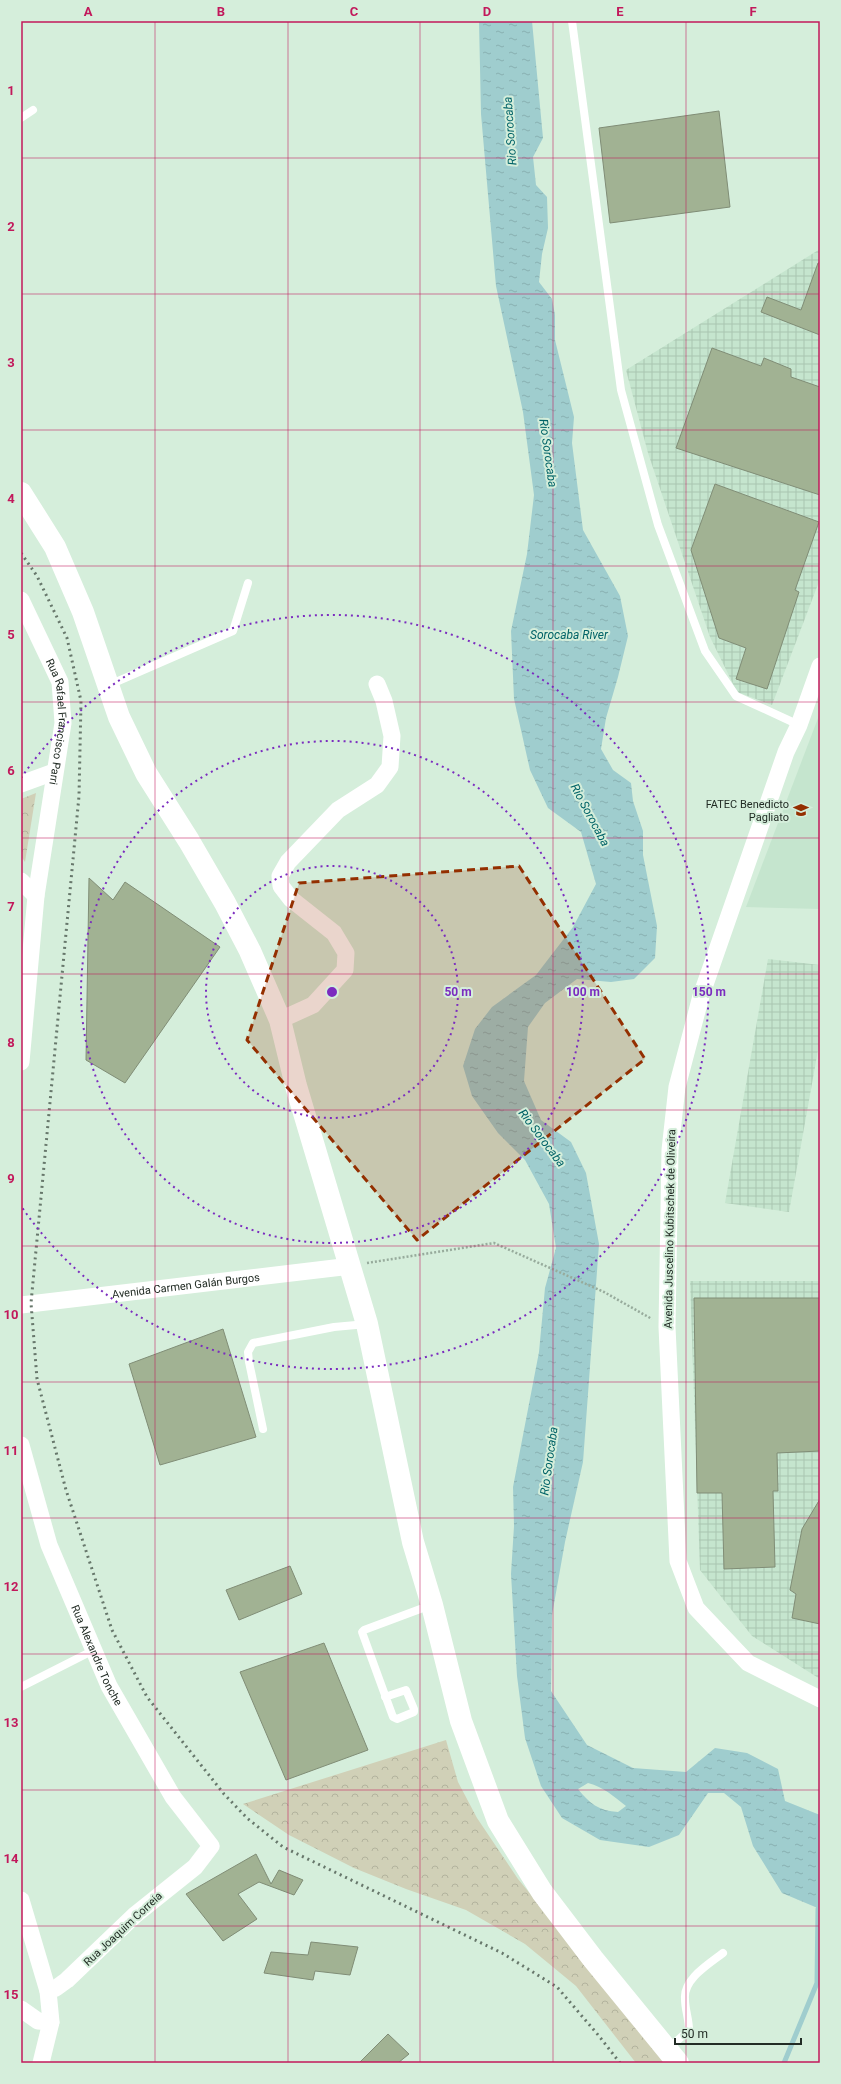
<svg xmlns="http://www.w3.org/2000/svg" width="841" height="2084" font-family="Roboto,sans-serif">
  <defs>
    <pattern id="industrial-grid" width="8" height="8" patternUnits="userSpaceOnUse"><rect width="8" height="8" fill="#c5e5ce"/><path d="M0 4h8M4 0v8" fill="none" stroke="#a9c5b1"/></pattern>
    <pattern id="park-crowns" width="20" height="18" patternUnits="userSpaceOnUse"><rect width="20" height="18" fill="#d0d0b7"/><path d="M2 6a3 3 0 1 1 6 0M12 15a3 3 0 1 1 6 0" fill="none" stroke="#b2b39d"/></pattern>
    <pattern id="water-ripples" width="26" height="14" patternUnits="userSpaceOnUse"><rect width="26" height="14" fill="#9fcdce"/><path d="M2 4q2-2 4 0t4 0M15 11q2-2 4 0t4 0" fill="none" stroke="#89b0b1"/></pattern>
  </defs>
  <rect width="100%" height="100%" fill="#d5eedb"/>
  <path fill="#c5e5ce" d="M820,713V909L746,907Z"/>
  <g fill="url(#industrial-grid)">
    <path d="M820,249V579L772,705L737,692L710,637L648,453L626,370Z"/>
    <path d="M768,959L820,965V1039L789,1212L725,1203Z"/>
    <path d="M690,1281H820V1679L752,1636L700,1570Z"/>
  </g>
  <g fill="url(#park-crowns)">
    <path d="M36,793L25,862L21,856V799Z"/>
    <path d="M446,1740L458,1782L477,1818L518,1879L670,2063H636L576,1986L525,1944L466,1910L406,1889L354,1868L289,1835L243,1804Z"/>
  </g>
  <path fill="url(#water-ripples)" fill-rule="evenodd" d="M479,21H532L543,138L533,157L536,185L547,197L548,228L542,254L539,282L552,299L555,315V340L574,417L572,443L583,530L620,596L628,636L618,677L606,718L601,749L613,770L631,783L633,801L643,831V855L657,926L655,958L634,979L611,982L577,979L545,1003L528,1027L524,1081L541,1120L571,1142L586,1173L599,1244L583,1462L565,1542L552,1615L551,1691L587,1745L633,1768L686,1772L715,1748L747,1753L778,1769L785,1801L820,1815V1909L782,1893L753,1846L741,1807L724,1793H708L679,1835L649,1847L600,1840L562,1818L541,1786L525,1738L517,1676L511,1574L514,1526L513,1487L539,1352L545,1288L556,1248L549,1204L525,1160L498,1133L472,1096L463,1066L475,1029L492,1007L536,975L573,927L596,884L581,832L548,808L530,770L514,699L511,631L527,554L534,495L523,412L496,286L481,114ZM588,1783C604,1787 613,1796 626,1806L618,1812C599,1811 589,1803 578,1789Z"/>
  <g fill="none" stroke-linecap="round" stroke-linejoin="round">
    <path stroke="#9fcdce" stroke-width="5" d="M784,2063L817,1983L818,1909L820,1905"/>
  </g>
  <g fill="#a1b293" stroke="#808d76">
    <path d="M719,111L730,207L610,223L599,128Z"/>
    <path d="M818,263H820V335L761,312L767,297L801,310Z"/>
    <path d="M712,348L761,366L764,358L791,369V377L820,387V495L676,448Z"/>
    <path d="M715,484L819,522L795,590L799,592L767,689L736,679L746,648L719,638L691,550Z"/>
    <path d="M89,878L113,900L125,882L220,947L125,1083L86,1060Z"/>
    <path d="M694,1298H820V1451L777,1453L778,1491H773L775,1567L724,1569L722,1493H697Z"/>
    <path d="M223,1329L256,1437L160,1465L129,1364Z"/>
    <path d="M820,1499V1624L792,1618L796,1594L790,1590L802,1529Z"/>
    <path d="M290,1566L302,1594L239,1620L226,1590Z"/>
    <path d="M324,1643L368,1750L286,1780L240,1672Z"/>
    <path d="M256,1854L271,1884L279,1870L303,1880L294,1895L259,1882L238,1894L257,1919L223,1941L186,1894Z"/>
    <path d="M311,1942L358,1947L350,1975L315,1971L313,1980L264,1973L271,1952L308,1955Z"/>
    <path d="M388,2034L409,2054L398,2063H359Z"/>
  </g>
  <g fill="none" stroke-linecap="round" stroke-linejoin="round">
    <path stroke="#97ab9c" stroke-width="2.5" stroke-dasharray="2 2" stroke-linecap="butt" d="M367,1263L494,1243L604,1292L652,1319"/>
    <g stroke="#fff" stroke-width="8">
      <path d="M572,21L621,390L658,525L705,651L736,696L799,725"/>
      <path d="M21,118L33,110"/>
      <path d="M109,685L233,631L248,583"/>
      <path d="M263,1429L249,1362L248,1352L253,1343L334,1327L367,1324"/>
      <path d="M21,1687L94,1650"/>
      <path d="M385,1697L406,1690L414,1709V1712L397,1719L393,1717L362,1632L364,1630L431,1605"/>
      <path d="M668,2049L689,2030C689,2019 685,2010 685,1999C683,1979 709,1964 723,1953"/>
    </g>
    <g stroke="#fff" stroke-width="17">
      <path id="s1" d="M21,600L60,682L63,723L36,896L21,1062"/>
      <path d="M820,666L799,725L786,752L701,996L677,1087L670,1150L667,1327L678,1561L696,1608L748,1663L820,1699"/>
      <path d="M21,784L54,772"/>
      <path d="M21,881L36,896"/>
      <path d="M280,1020L313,1005L345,970L346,953L334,933L291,899L281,886L280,876L288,862L338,810L377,785L390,767L392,736L384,701L377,684"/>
      <path id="s2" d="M21,1305L351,1266"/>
      <path id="s3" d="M21,1445L49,1545L109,1686L173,1797L211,1846L195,1867L135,1915L67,1980L56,1988L48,1991"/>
      <path d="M21,1900L48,1991L51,2022L41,2063"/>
      <path d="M21,2009L38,2021L51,2022"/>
    </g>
    <path stroke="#fff" stroke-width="22" d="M21,493L55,547L83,612L119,717L146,773L189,841L225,903L250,951L280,1020L296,1086L367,1324L413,1542L432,1605L461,1721L498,1821L542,1892L593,1959L678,2063"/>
    <path stroke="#67776b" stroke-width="3" stroke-dasharray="2 4" stroke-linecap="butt" d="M21,553L37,576L67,638L81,701L79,796L31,1303L37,1379L66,1490L112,1630L147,1697L224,1794L247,1818L283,1847L502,1953L557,1987L599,2036L620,2063"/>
  </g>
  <path fill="#942f00" fill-opacity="0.2" stroke="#942f00" stroke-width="3" stroke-dasharray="8 5" stroke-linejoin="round" d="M519,866L645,1059L417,1240L247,1040L299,883Z"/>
  <path fill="none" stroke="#c2185b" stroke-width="1" stroke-opacity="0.55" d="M155,21V2063M288,21V2063M420,21V2063M553,21V2063M686,21V2063M21,158H820M21,294H820M21,430H820M21,566H820M21,702H820M21,838H820M21,974H820M21,1110H820M21,1246H820M21,1382H820M21,1518H820M21,1654H820M21,1790H820M21,1926H820"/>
  <g fill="none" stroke="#7b2cbf" stroke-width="2" stroke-dasharray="2 4">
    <circle cx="332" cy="992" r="126"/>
    <circle cx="332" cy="992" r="251"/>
    <path d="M21 778A377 377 0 1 1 21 1206"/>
  </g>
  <defs>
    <g id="university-bare" transform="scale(1.2)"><path d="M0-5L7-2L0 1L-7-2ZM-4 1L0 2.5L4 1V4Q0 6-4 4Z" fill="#942f00" stroke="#d5eedb" stroke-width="2.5" paint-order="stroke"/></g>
  </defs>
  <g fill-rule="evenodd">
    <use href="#university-bare" x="801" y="810"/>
  </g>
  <g text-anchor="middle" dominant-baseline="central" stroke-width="4" stroke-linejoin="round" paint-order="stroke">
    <g font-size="11" fill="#222c25" stroke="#d5eedb">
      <text stroke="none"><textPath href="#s1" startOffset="130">Rua Rafael Francisco Parri</textPath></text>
      <text transform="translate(670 1229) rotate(-89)">Avenida Juscelino Kubitschek de Oliveira</text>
      <text stroke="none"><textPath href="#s2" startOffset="166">Avenida Carmen Galán Burgos</textPath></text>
      <text stroke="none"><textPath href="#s3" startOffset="224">Rua Alexandre Tonche</textPath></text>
      <text transform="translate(123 1929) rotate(-43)">Rua Joaquim Correia</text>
    </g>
    <g font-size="11" fill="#222c25" stroke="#d5eedb" text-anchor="end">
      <text x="789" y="804">FATEC Benedicto<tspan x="789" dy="13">Pagliato</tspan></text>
    </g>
    <g font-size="12" font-style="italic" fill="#006367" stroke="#d5eedb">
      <text transform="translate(510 131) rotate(-94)">Rio Sorocaba</text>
      <text transform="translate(548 453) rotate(82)">Rio Sorocaba</text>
      <text x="569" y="635">Sorocaba River</text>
      <text transform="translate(590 815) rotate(62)">Rio Sorocaba</text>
      <text transform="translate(542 1138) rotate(53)">Rio Sorocaba</text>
      <text transform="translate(549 1461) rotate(-82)">Rio Sorocaba</text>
    </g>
  </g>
  <circle cx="332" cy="992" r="6" fill="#7b2cbf" stroke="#d5eedb" stroke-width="2"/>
  <g font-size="12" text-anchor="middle" font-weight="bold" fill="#7b2cbf" stroke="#d5eedb" stroke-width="4" stroke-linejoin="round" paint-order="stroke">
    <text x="458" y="996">50 m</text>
    <text x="583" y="996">100 m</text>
    <text x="709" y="996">150 m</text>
  </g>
  <rect width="841" height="2084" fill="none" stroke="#d5eedb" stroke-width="44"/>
  <path d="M675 2038v6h126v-6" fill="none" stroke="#222c25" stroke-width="2"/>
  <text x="681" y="2038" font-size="12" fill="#222c25" stroke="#d5eedb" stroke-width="3" paint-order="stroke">50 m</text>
  <rect x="22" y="22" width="797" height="2040" fill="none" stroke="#c2185b" stroke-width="1.5"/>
  <g font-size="13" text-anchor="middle" font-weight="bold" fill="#c2185b">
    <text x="88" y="16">A</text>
    <text x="221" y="16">B</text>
    <text x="354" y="16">C</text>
    <text x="487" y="16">D</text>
    <text x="620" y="16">E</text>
    <text x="753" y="16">F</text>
    <text x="11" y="95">1</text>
    <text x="11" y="231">2</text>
    <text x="11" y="367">3</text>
    <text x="11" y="503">4</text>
    <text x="11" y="639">5</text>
    <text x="11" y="775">6</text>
    <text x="11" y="911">7</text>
    <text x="11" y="1047">8</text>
    <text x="11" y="1183">9</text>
    <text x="11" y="1319">10</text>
    <text x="11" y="1455">11</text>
    <text x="11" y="1591">12</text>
    <text x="11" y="1727">13</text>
    <text x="11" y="1863">14</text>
    <text x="11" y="1999">15</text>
  </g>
</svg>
